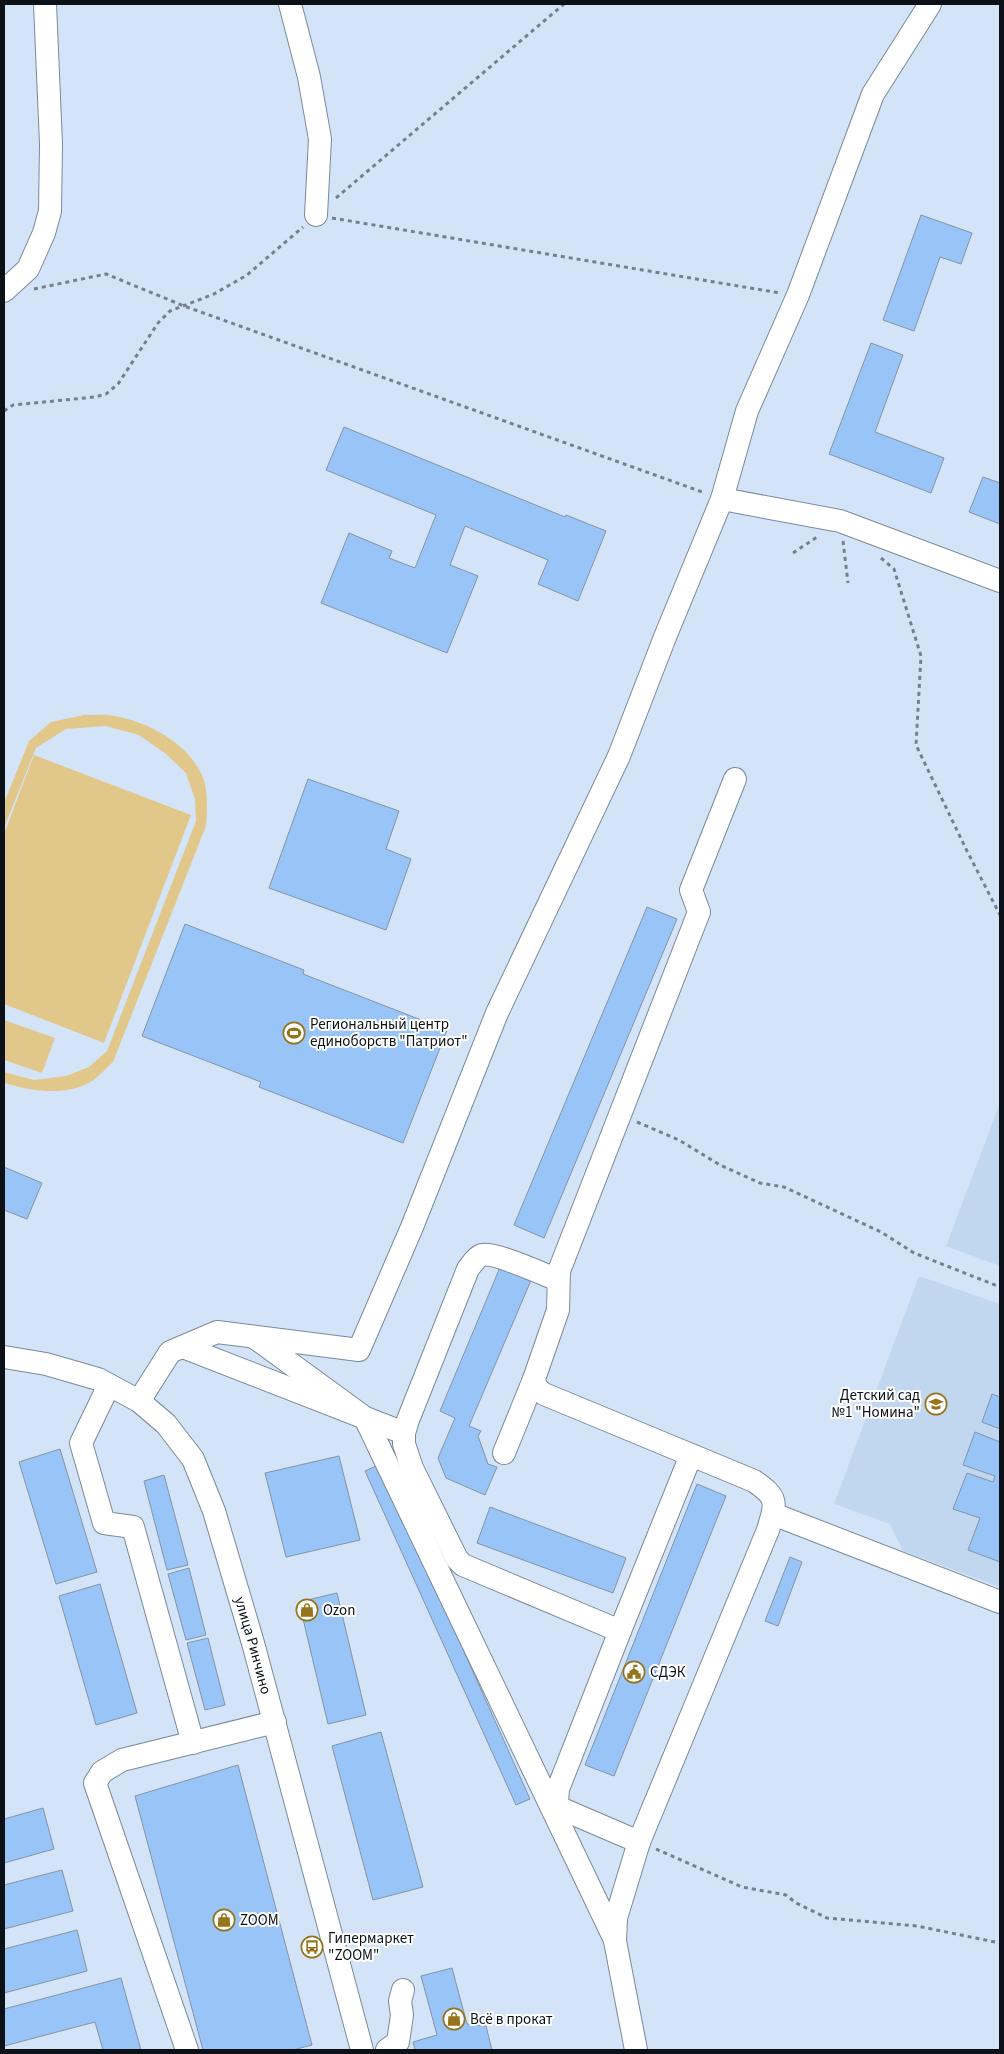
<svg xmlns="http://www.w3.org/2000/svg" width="1004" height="2054" font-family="'Source Sans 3',sans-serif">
  <rect width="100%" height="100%" fill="#d4e4f8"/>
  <g fill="#c1d7f0">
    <path d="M1000,1103V1266L946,1246Z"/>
    <path d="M919,1276L1000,1304V1587L903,1551L890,1524L834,1504Z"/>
  </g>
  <g fill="#e2c78b">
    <path d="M84,715C94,715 105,714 114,716C150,722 191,745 204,780C208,794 207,812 206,826L113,1062C106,1068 100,1076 92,1081C67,1097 31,1091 4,1083V1072L34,1080L66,1076L89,1067L107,1051L196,821L195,799L186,773L166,754L139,735L105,726L66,729L36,748L4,828V803L29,741L51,722Z"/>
    <path d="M34,755L191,815L104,1043L4,1004V834Z"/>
    <path d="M4,1020L55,1038L42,1073L4,1060Z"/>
  </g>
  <g fill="#98c4f8" stroke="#8493a4">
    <path d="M921,215L972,233L961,264L940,257L914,331L883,320Z"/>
    <path d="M871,343L903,355L875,432L944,458L931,493L829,454Z"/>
    <path d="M344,427L565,517L566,515L606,531L578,601L538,584L548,560L465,526L450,565L478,576L447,653L321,603L349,533L392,551L389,558L415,568L436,515L326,470Z"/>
    <path d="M983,477L1000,483V524L969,512Z"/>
    <path d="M308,779L399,811L386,849L411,859L386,930L269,888Z"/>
    <path d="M647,907L677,919L544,1238L514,1225Z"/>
    <path d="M185,924L304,970L303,974L447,1030L403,1143L259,1087L261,1082L142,1036Z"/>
    <path d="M4,1167L42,1183L27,1219L4,1210Z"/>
    <path d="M501,1265L532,1278L469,1426L481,1431L478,1436L488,1464L497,1467L485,1495L446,1478L438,1458L455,1418L440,1411Z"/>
    <path d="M992,1394L1000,1397V1429L982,1422Z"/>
    <path d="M975,1432L1000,1442V1562L968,1550L980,1518L953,1509L967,1473L993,1482L995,1476L963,1465Z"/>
    <path d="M60,1449L97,1572L56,1584L19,1462Z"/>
    <path d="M339,1456L360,1540L286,1557L265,1473Z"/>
    <path d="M380,1464L530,1799L516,1805L365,1471Z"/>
    <path d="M164,1475L188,1565L167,1570L144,1481Z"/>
    <path d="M697,1484L726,1496L614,1776L585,1765Z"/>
    <path d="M490,1507L626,1558L613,1593L477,1543Z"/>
    <path d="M790,1557L802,1562L778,1626L765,1621Z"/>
    <path d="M189,1568L206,1635L186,1640L168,1574Z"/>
    <path d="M100,1584L137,1713L96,1725L59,1596Z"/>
    <path d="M337,1593L366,1715L328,1724L299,1602Z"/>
    <path d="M208,1638L225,1705L205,1710L187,1643Z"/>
    <path d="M381,1732L423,1887L373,1900L332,1746Z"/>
    <path d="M238,1765L312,2045L293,2050H203L135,1796Z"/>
    <path d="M43,1808L54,1849L4,1863V1819Z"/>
    <path d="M62,1870L73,1911L4,1929V1885Z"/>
    <path d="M77,1930L87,1971L4,1993V1949Z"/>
    <path d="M452,1968L467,2024L486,2026L492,2050H415L413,2042L437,2035L421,1976Z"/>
    <path d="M121,1978L141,2050H103L95,2022L4,2046V2009Z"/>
  </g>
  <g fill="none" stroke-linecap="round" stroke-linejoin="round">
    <g stroke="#7a899a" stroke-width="24">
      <g id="minor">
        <path d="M290,4L309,77L320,139L316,215"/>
        <path d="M4,291L28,269L44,233L50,211L51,144L45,4"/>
        <path d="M722,499L840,521L1000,581"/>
        <path d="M558,1280C543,1274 495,1252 482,1255C476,1257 472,1264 468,1269L408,1420L404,1433V1444L412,1468L457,1559L463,1565L620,1631L558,1789L557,1803L560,1808L569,1812L639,1842"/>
        <path d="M254,1337L365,1418L615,1940"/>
        <path d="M183,1347L404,1433"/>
        <path id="s1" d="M4,1357L46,1364L98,1379L139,1401L166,1424L193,1459L214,1511L253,1643L362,2050"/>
        <path d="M109,1385L81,1443L104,1523L133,1527L193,1743"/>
        <path d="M139,1401L170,1352L217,1332L359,1350L412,1227L497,1013L619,756L665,637L722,499L747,411L798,295L873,94L930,4"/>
        <path d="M504,1453L534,1379"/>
        <path d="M773,1514L1000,1602"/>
        <path d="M620,1631L691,1455"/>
        <path d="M187,2050L95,1783L102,1772L122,1760L275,1722"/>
        <path d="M387,2050L398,2042L402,2015L400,2001L403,1990"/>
        <path d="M636,2050L615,1941L616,1918L639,1842L768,1530C776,1503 779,1498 754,1481L544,1394L536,1388L534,1379L558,1310L559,1271L699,912L691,890L735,779"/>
      </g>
    </g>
    <g stroke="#75808e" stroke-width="3" stroke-dasharray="4 4" stroke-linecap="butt">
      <path d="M336,198L564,4"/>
      <path d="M332,218L780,293"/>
      <path d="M34,289L106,274L184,306L705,493"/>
      <path d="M4,411L13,405L95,397L106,394L118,384L158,323L170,311L214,294L247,275L303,227"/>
      <path d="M843,541L848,583"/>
      <path d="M793,553L817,537"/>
      <path d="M881,558L894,569L921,656L916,745L966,849L1000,915"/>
      <path d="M637,1122L679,1140L720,1165L760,1183L784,1187L881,1232L914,1253L1000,1287"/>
      <path d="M656,1849L742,1887L786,1895L796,1903L827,1918L917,1926L1000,1943"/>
    </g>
    <use href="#minor" stroke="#fff" stroke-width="22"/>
  </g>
  <defs>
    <g id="stadium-ring" transform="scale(1.125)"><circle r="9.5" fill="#fff" stroke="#96741c" stroke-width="1.5"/><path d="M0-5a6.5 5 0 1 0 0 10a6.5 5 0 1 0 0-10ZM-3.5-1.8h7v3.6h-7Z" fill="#96741c"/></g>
    <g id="school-ring" transform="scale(1.125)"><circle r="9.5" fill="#fff" stroke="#96741c" stroke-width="1.5"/><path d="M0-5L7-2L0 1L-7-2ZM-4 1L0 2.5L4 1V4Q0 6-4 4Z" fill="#96741c"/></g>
    <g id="shop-ring" transform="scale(1.125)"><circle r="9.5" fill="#fff" stroke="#96741c" stroke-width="1.5"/><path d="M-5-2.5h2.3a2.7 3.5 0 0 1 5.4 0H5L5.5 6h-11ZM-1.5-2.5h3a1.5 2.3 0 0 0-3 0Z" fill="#96741c"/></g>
    <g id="civic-ring" transform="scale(1.125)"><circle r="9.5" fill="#fff" stroke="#96741c" stroke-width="1.5"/><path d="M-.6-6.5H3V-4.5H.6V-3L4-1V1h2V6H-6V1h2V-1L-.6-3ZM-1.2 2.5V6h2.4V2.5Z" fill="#96741c"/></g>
    <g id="bus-ring" transform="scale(1.125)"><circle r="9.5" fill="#fff" stroke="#96741c" stroke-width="1.5"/><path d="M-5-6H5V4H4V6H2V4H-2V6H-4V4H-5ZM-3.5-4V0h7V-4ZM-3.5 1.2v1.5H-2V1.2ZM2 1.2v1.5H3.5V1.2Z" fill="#96741c"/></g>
  </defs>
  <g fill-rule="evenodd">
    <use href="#stadium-ring" x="294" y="1033"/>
    <use href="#school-ring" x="936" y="1404"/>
    <use href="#shop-ring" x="307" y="1610"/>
    <use href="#civic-ring" x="634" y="1672"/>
    <use href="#shop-ring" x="224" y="1920"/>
    <use href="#bus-ring" x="312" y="1947"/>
    <use href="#shop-ring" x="454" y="2019"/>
  </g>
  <g text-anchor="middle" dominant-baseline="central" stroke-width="4" stroke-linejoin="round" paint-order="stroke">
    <g font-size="15" fill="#0c1118" stroke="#fff" text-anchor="start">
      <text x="310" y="1024">Региональный центр<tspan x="310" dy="17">единоборств "Патриот"</tspan></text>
      <text x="920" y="1395" text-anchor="end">Детский сад<tspan x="920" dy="17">№1 "Номина"</tspan></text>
      <text x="323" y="1610">Ozon</text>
      <text x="650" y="1672">СДЭК</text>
      <text x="240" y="1920">ZOOM</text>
      <text x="328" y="1938">Гипермаркет<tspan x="328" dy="17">"ZOOM"</tspan></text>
      <text x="470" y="2019">Всё в прокат</text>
    </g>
    <g font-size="15" fill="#0c1118" stroke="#fff">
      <text stroke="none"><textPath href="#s1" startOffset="419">улица Ринчино</textPath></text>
    </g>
  </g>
  <rect width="1004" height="2054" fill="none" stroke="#0c1118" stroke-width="10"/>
</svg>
